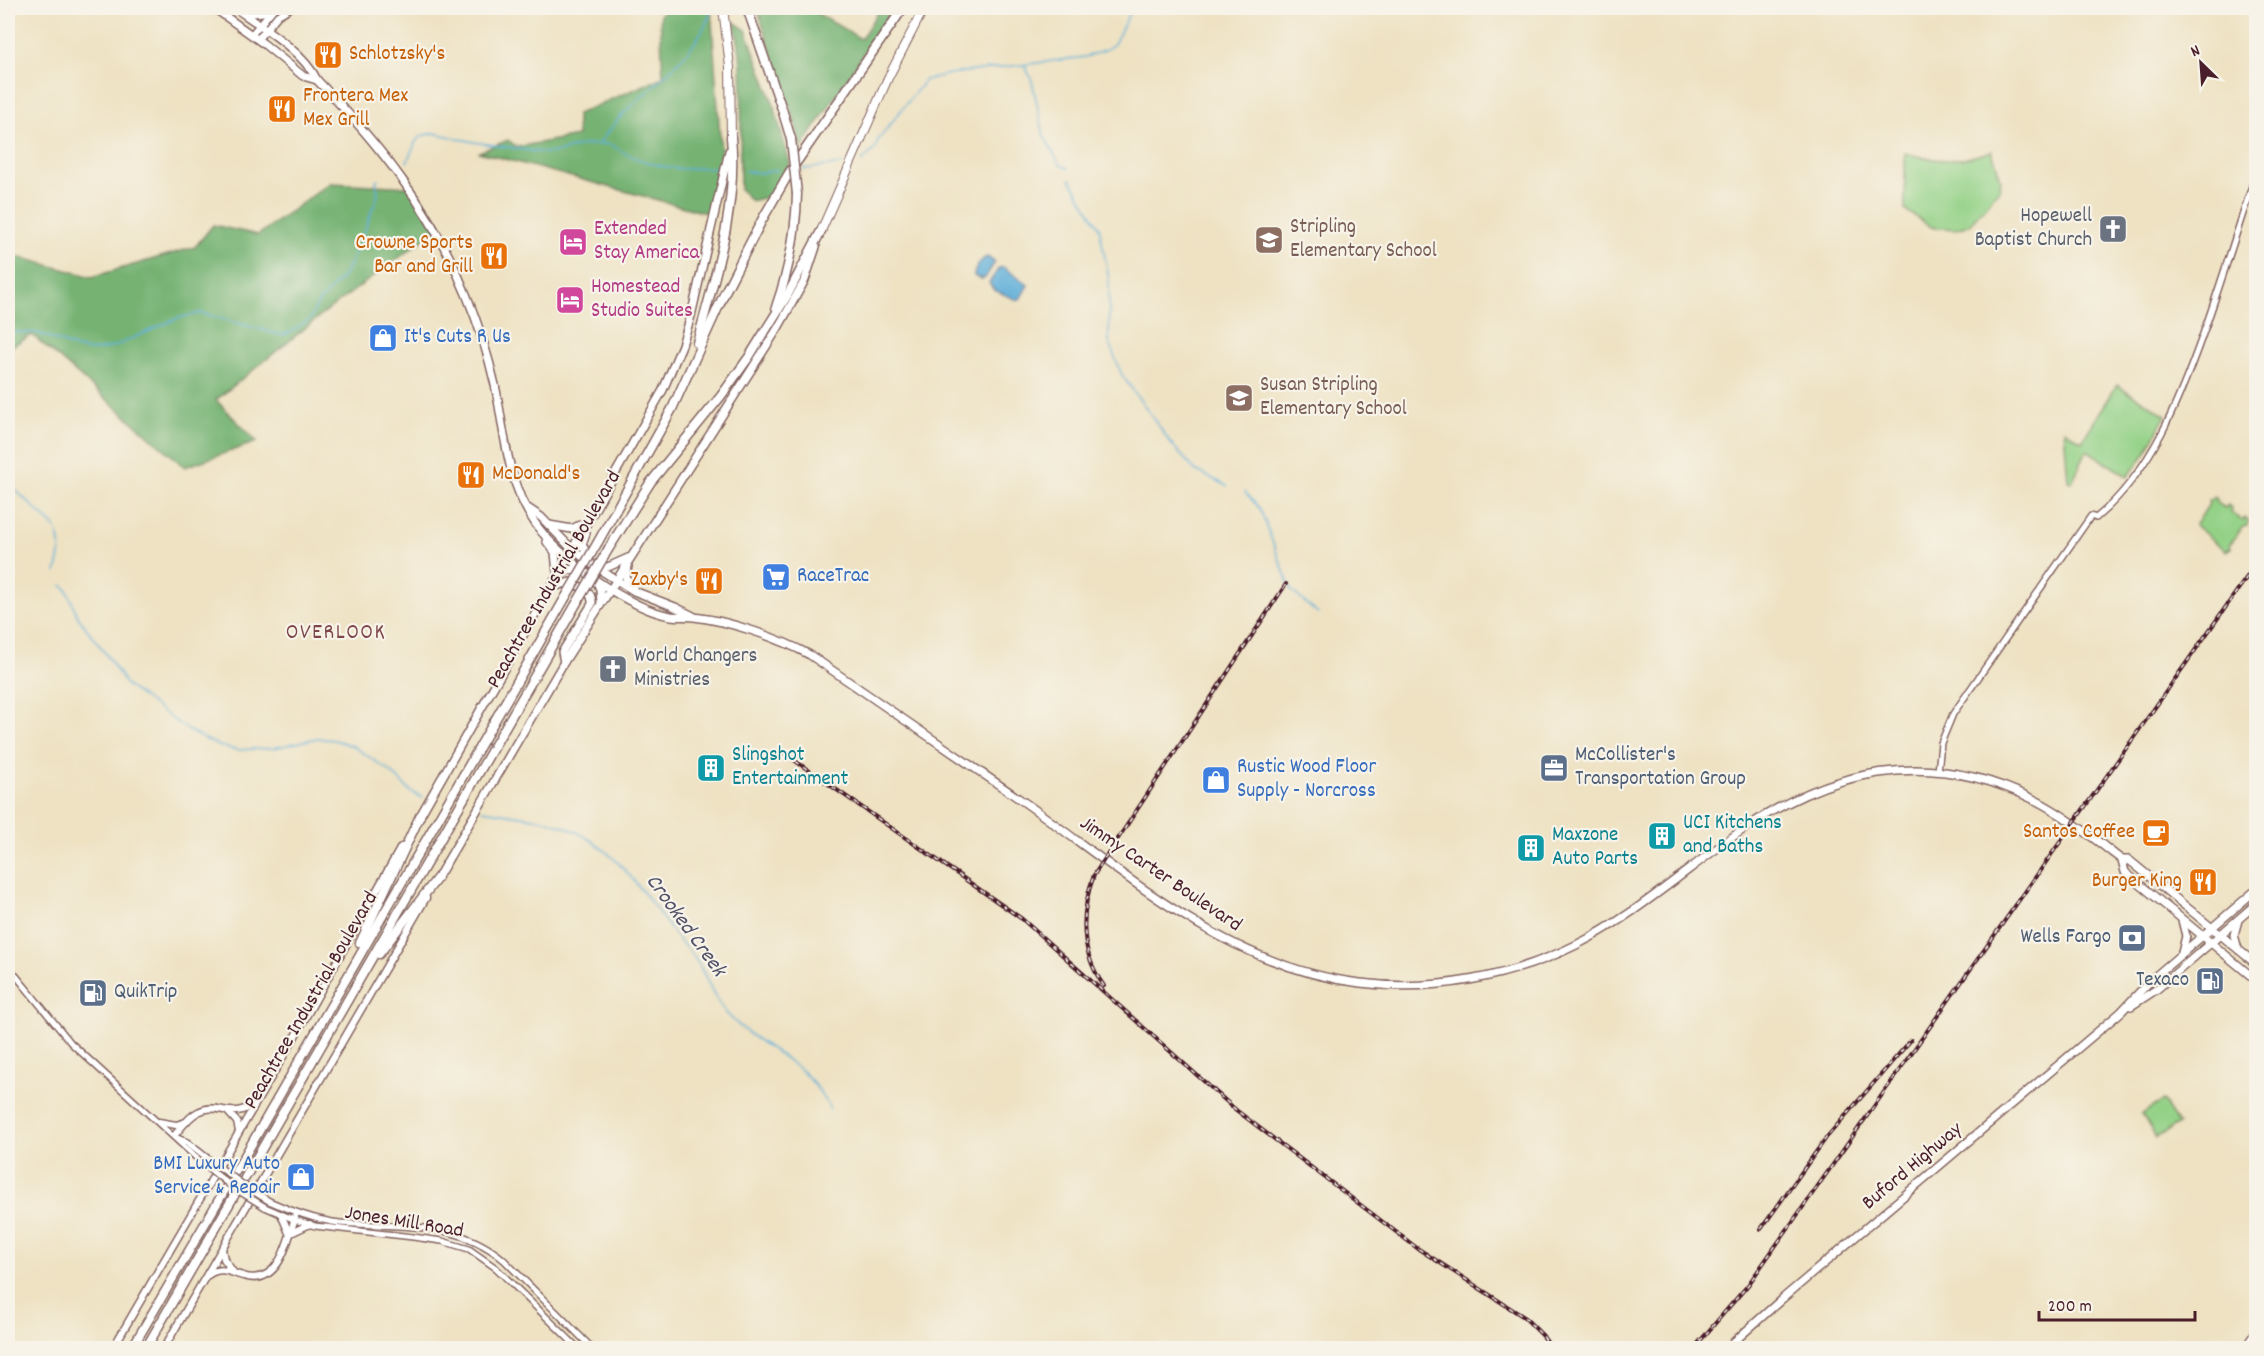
<svg xmlns="http://www.w3.org/2000/svg" width="2264" height="1356" font-family="Dekko,sans-serif">
  <rect width="100%" height="100%" fill="#f7f3e8"/>
  <filter id="ink" filterUnits="userSpaceOnUse"><feTurbulence type="fractalNoise" baseFrequency=".0167" numOctaves="2"/><feDisplacementMap in="SourceGraphic" scale="12" xChannelSelector="R" yChannelSelector="G"/><feConvolveMatrix kernelMatrix="1 2 1 2 8 2 1 2 1" color-interpolation-filters="sRGB"/></filter>
  <filter id="wash" filterUnits="userSpaceOnUse"><feTurbulence type="fractalNoise" baseFrequency=".008" numOctaves="4" result="noise"/><feDisplacementMap in="SourceGraphic" scale="24" xChannelSelector="R" yChannelSelector="G"/><feGaussianBlur stdDeviation="1.35" result="paint"/><feColorMatrix in="noise" values="0 0 0 0 0 0 0 0 0 0 0 0 0 0 0 0 0 1.4 0 .05"/><feComposite in="paint" operator="in"/></filter>
  <g filter="url(#wash)">
    <rect width="100%" height="100%" fill="#eee2c3"/>
    <g fill="#93d186" stroke="#6e7858" stroke-width="1.5">
      <path d="M1992,151L2001,180L1999,190L1969,225L1955,229L1931,227L1905,210V153C1939,163 1959,162 1992,151Z"/>
      <path d="M2117,385L2166,415L2146,452L2128,477L2087,450L2072,482L2068,481L2064,430L2082,441Z"/>
      <path d="M2215,497L2217,499L2215,502L2225,508L2228,505L2231,508L2230,512L2243,521L2245,518L2248,521L2247,526L2243,527L2230,544L2231,548L2226,551L2196,526L2195,523L2199,520L2209,504L2208,501Z"/>
      <path d="M2163,1101L2178,1124L2156,1138L2142,1114Z"/>
    </g>
    <g fill="#76b373" stroke="#60694f" stroke-width="1.5">
      <path d="M671,8H711L721,151L710,214L479,152L508,140L517,147L577,136V114L663,77L660,14Z"/>
      <path d="M757,8H808L861,39L880,8H893L801,149L797,130Z"/>
      <path d="M734,22L746,30L773,102L790,164L771,196L751,201L740,189C738,144 745,99 740,54C739,43 736,33 734,22Z"/>
      <path d="M330,183L413,187L442,226L329,309L216,400L257,442L185,467L32,335L8,348V254L92,277L195,247L213,225L258,235Z"/>
    </g>
    <g fill="#5fafd9" stroke="#546782" stroke-width="1.5">
      <path d="M987,257L995,262L985,278L982,279L974,276C974,269 981,259 987,257Z"/>
      <path d="M1003,267L1028,285L1020,299L1017,300L994,290L989,283L999,268Z"/>
    </g>
    <g fill="none" stroke-linecap="round" stroke-linejoin="round">
      <g stroke="#5fafd9" stroke-width="1.5">
        <path d="M1025,66L1032,81L1044,136L1060,165L1068,168"/>
        <path d="M599,143C607,133 615,123 623,114C655,82 699,53 712,8"/>
        <path d="M407,162L416,141L421,136L434,133L474,142L545,153L558,152L583,145L610,144C631,159 662,169 687,169C697,168 706,166 716,169"/>
        <path d="M861,162L876,148L878,140L925,80L949,74L1085,57L1107,49L1114,44L1132,8"/>
        <path d="M803,169L844,164"/>
        <path d="M745,171L761,173L778,170"/>
        <path d="M1070,179L1099,227L1109,279V343L1122,375L1173,446L1195,470L1227,486"/>
        <path d="M8,332L38,333L76,348L92,351L113,347L178,318L201,313L281,335L291,332L310,319L318,303L345,274L361,240L378,194L376,181L378,179"/>
        <path d="M8,483L55,527C63,543 61,555 56,572"/>
        <path d="M1245,492L1260,509L1291,590L1318,614"/>
        <path d="M62,585L67,590L78,617L108,657L127,686L189,731L219,746L237,750L274,748L317,738L335,740L353,746L391,772L410,791L423,798"/>
        <path d="M483,810C509,815 538,816 563,826C617,846 645,896 678,939C684,946 691,952 696,960C708,978 713,999 728,1015C765,1054 804,1056 830,1109"/>
      </g>
    </g>
  </g>
  <g filter="url(#ink)">
    <g fill="none" stroke-linecap="round" stroke-linejoin="round">
      <g stroke="#836360" stroke-width="8">
        <g id="tertiary">
          <path d="M1938,772L1941,743L1953,714L2091,516L2096,518C2152,471 2179,401 2203,334C2222,281 2238,227 2256,174"/>
          <path d="M8,966L71,1043L202,1163"/>
          <path d="M175,1137L187,1142L206,1157"/>
          <path d="M269,1201C292,1211 314,1220 340,1223C397,1228 457,1219 504,1260L592,1348"/>
          <path d="M265,1207L295,1220L315,1226L413,1237L442,1241L469,1249L496,1268L578,1348"/>
          <path d="M2244,1348L2256,1330"/>
        </g>
      </g>
      <g stroke="#836360" stroke-width="9">
        <g id="secondary">
          <path d="M252,34L274,8"/>
          <path d="M258,39L278,15L290,8"/>
          <path d="M228,1112L237,1122L239,1131"/>
          <path d="M159,1122L176,1125L186,1122"/>
          <path d="M174,1136C181,1128 188,1117 198,1112C219,1101 230,1121 254,1104"/>
          <path d="M281,1214L289,1233"/>
          <path d="M291,1233L310,1224"/>
          <path d="M222,1249L224,1259L233,1272"/>
          <path d="M208,1275C221,1266 229,1272 243,1276C280,1288 289,1238 296,1213"/>
          <path d="M113,1348L294,1038L401,847"/>
          <path d="M164,1348L426,898"/>
        </g>
      </g>
      <g stroke="#836360" stroke-width="10">
        <g id="primary">
          <path d="M214,8L264,44L303,76L317,80"/>
          <path d="M235,8C261,26 303,51 317,80C378,143 433,211 466,294C478,323 488,354 495,385C505,431 506,482 535,523C549,544 574,563 594,579C616,594 645,612 671,616C679,617 687,616 694,617C730,621 779,638 810,655C881,704 953,753 1024,802C1129,876 1228,967 1360,983C1433,992 1510,978 1576,945C1636,915 1686,869 1741,831C1833,767 1931,748 2035,800C2063,814 2089,834 2114,854L2122,860L2125,872L2256,980"/>
          <path d="M245,14L263,12L274,8"/>
          <path d="M526,507L541,517L569,546L594,566L634,591L675,607L693,616"/>
          <path d="M549,525L572,529L586,522"/>
          <path d="M586,533L582,544L590,561"/>
          <path d="M547,542L555,552L557,573"/>
          <path d="M596,566L608,567L628,558"/>
          <path d="M628,566L626,578L633,587"/>
          <path d="M558,575L569,570L582,568"/>
          <path d="M596,580L600,589L601,603"/>
          <path d="M550,588L570,582C581,587 593,591 592,604L562,652L564,662"/>
          <path d="M420,816L663,390L682,345L691,316L729,151"/>
          <path d="M2122,860H2129L2256,964"/>
          <path d="M438,877L564,662L778,328L805,280L816,247"/>
          <path d="M2182,920L2186,936L2182,953"/>
          <path d="M2238,920L2234,935L2238,949"/>
          <path d="M2131,1006L2157,989L2256,904"/>
          <path d="M1727,1348L1782,1299L2121,1012L2151,980L2256,890"/>
        </g>
      </g>
      <g stroke="#836360" stroke-width="10">
        <g id="trunk">
          <path d="M723,8L730,67L731,137"/>
          <path d="M821,231L888,78L924,8"/>
        </g>
      </g>
      <g stroke="#836360" stroke-width="11">
        <g id="motorway">
          <path d="M747,8L782,109L791,139"/>
          <path d="M776,307C789,270 796,233 797,194"/>
          <path d="M697,343C715,276 738,207 731,137"/>
          <path d="M598,542L672,409L726,290L762,220L789,173L903,8"/>
          <path d="M609,548L650,483L721,396L749,357L787,296L821,231"/>
          <path d="M360,943L420,816"/>
          <path d="M379,954L438,877"/>
          <path d="M236,1171L564,600"/>
          <path d="M245,1178L575,606"/>
          <path d="M132,1348L233,1176"/>
          <path d="M146,1348L242,1182"/>
        </g>
      </g>
      <use href="#tertiary" stroke="#fff" stroke-width="5"/>
      <use href="#secondary" stroke="#fff" stroke-width="6"/>
      <use href="#primary" stroke="#fff" stroke-width="7"/>
      <use href="#trunk" stroke="#fff" stroke-width="8"/>
      <use href="#motorway" stroke="#fff" stroke-width="8"/>
      <g stroke="#4a1f2b" stroke-width="4">
        <g id="rail">
          <path d="M781,751L1022,919L1236,1110L1417,1248L1524,1317L1543,1336L1551,1348"/>
          <path d="M1104,986C1080,952 1080,913 1094,875L1286,584"/>
          <path d="M1761,1229L1826,1138L1911,1040"/>
          <path d="M1694,1348L1748,1285L2256,564"/>
        </g>
      </g>
      <use href="#rail" stroke="#f7f3e8" stroke-width="1.5" stroke-dasharray="4.5" stroke-linecap="butt"/>
      <g stroke="#836360" stroke-width="8" stroke-linecap="butt">
        <g id="tertiary-bridge">
          <path d="M206,1157L246,1187L269,1201"/>
          <path d="M202,1163L231,1186L265,1207"/>
        </g>
      </g>
      <g stroke="#836360" stroke-width="11" stroke-linecap="butt">
        <g id="motorway-bridge">
          <path d="M791,139L797,194"/>
          <path d="M564,600L598,542"/>
          <path d="M575,606L609,548"/>
        </g>
      </g>
      <use href="#tertiary-bridge" stroke="#fff" stroke-width="5"/>
      <use href="#motorway-bridge" stroke="#fff" stroke-width="8"/>
    </g>
  </g>
  <defs>
    <g id="restaurant-square" transform="scale(1.5)"><rect x="-9" y="-9" width="18" height="18" rx="4" fill="#e8710a" stroke="#f7f3e8"/><path d="M-5-6h1v4h1v-4h1v4h1v-4h1v5L-1.5 .5V6h-2V.5L-5-1ZM5-6V6H3V1.5H1.5Q1.5-4 5-6Z" fill="#fff"/></g>
    <g id="church-square" transform="scale(1.5)"><rect x="-9" y="-9" width="18" height="18" rx="4" fill="#6b7280" stroke="#f7f3e8"/><path d="M-1.2-6h2.4v3.5h3.3v2.4h-3.3V6h-2.4V-.1h-3.3v-2.4h3.3Z" fill="#fff"/></g>
    <g id="school-square" transform="scale(1.5)"><rect x="-9" y="-9" width="18" height="18" rx="4" fill="#8d6e63" stroke="#f7f3e8"/><path d="M0-5L7-2L0 1L-7-2ZM-4 1L0 2.5L4 1V4Q0 6-4 4Z" fill="#fff"/></g>
    <g id="hotel-square" transform="scale(1.5)"><rect x="-9" y="-9" width="18" height="18" rx="4" fill="#d1479c" stroke="#f7f3e8"/><path d="M-6-4.5h1.5V1H6V5H4.5V3h-9V5H-6ZM-4 0a1.8 1.8 0 1 1 3.6 0ZM.5 0V-2.5h3Q6-2.5 6 0Z" fill="#fff"/></g>
    <g id="shop-square" transform="scale(1.5)"><rect x="-9" y="-9" width="18" height="18" rx="4" fill="#3f7fe0" stroke="#f7f3e8"/><path d="M-5-2.5h2.3a2.7 3.5 0 0 1 5.4 0H5L5.5 6h-11ZM-1.5-2.5h3a1.5 2.3 0 0 0-3 0Z" fill="#fff"/></g>
    <g id="supermarket-square" transform="scale(1.5)"><rect x="-9" y="-9" width="18" height="18" rx="4" fill="#3f7fe0" stroke="#f7f3e8"/><path d="M-6-5.5h2.5l.6 2H6L4.5 2H-2.5L-4.4-4H-6ZM-1.5 3.2a1.3 1.3 0 1 0 .1 0ZM3 3.2a1.3 1.3 0 1 0 .1 0Z" fill="#fff"/></g>
    <g id="building-square" transform="scale(1.5)"><rect x="-9" y="-9" width="18" height="18" rx="4" fill="#0f9aa8" stroke="#f7f3e8"/><path d="M-4-6H4V6H1V3H-1V6H-4ZM-2.5-4.3h1.7v1.8h-1.7ZM.8-4.3h1.7v1.8H.8ZM-2.5-1h1.7V.8h-1.7ZM.8-1h1.7V.8H.8Z" fill="#fff"/></g>
    <g id="office-square" transform="scale(1.5)"><rect x="-9" y="-9" width="18" height="18" rx="4" fill="#5c6f8a" stroke="#f7f3e8"/><path d="M-6-3h4V-5.5h4V-3h4V5H-6ZM-1-4.5V-3h2v-1.5ZM-6 0V1H6V0Z" fill="#fff"/></g>
    <g id="cafe-square" transform="scale(1.5)"><rect x="-9" y="-9" width="18" height="18" rx="4" fill="#e8710a" stroke="#f7f3e8"/><path d="M-5.5-4.5H6V0H3Q3 3.5 0 3.5H-2.5Q-5.5 3.5-5.5 0ZM3-3.2v2h1.7v-2ZM-6 4.5H4V6H-6Z" fill="#fff"/></g>
    <g id="bank-square" transform="scale(1.5)"><rect x="-9" y="-9" width="18" height="18" rx="4" fill="#5c6f8a" stroke="#f7f3e8"/><path d="M-6-4H6V4H-6ZM0-2.3a2.3 2.3 0 1 0 0 4.6a2.3 2.3 0 1 0 0-4.6Z" fill="#fff"/></g>
    <g id="fuel-square" transform="scale(1.5)"><rect x="-9" y="-9" width="18" height="18" rx="4" fill="#5c6f8a" stroke="#f7f3e8"/><path d="M-5.5-6h7V0h2V4h1.3V-2.5L3-4.5l.8-.8L6-3V5H2.5V1h-1V6h-7ZM-4.2-4.7v3.2H.2V-4.7Z" fill="#fff"/></g>
  </defs>
  <g fill-rule="evenodd">
    <use href="#restaurant-square" x="328" y="55"/>
    <use href="#restaurant-square" x="282" y="109"/>
    <use href="#church-square" x="2113" y="229"/>
    <use href="#school-square" x="1269" y="240"/>
    <use href="#hotel-square" x="573" y="242"/>
    <use href="#restaurant-square" x="494" y="256"/>
    <use href="#hotel-square" x="570" y="300"/>
    <use href="#shop-square" x="383" y="338"/>
    <use href="#school-square" x="1239" y="398"/>
    <use href="#restaurant-square" x="471" y="475"/>
    <use href="#supermarket-square" x="776" y="577"/>
    <use href="#restaurant-square" x="709" y="581"/>
    <use href="#church-square" x="613" y="669"/>
    <use href="#building-square" x="711" y="768"/>
    <use href="#office-square" x="1554" y="768"/>
    <use href="#shop-square" x="1216" y="780"/>
    <use href="#cafe-square" x="2156" y="833"/>
    <use href="#building-square" x="1662" y="836"/>
    <use href="#building-square" x="1531" y="848"/>
    <use href="#restaurant-square" x="2203" y="882"/>
    <use href="#bank-square" x="2132" y="938"/>
    <use href="#fuel-square" x="2210" y="981"/>
    <use href="#fuel-square" x="93" y="993"/>
    <use href="#shop-square" x="301" y="1177"/>
  </g>
  <g text-anchor="middle" dominant-baseline="central" stroke-width="4.5" stroke-linejoin="round" paint-order="stroke">
    <g font-size="21" fill="#c56008" stroke="#f7f3e8" text-anchor="end">
      <text x="349" y="55" text-anchor="start">Schlotzsky's</text>
      <text x="303" y="97" text-anchor="start">Frontera Mex<tspan x="303" dy="24">Mex Grill</tspan></text>
      <text x="473" y="244">Crowne Sports<tspan x="473" dy="24">Bar and Grill</tspan></text>
      <text x="492" y="475" text-anchor="start">McDonald's</text>
      <text x="688" y="581">Zaxby's</text>
      <text x="2135" y="833">Santos Coffee</text>
      <text x="2182" y="882">Burger King</text>
    </g>
    <g font-size="21" fill="#5b616d" stroke="#f7f3e8" text-anchor="end">
      <text x="2092" y="217">Hopewell<tspan x="2092" dy="24">Baptist Church</tspan></text>
      <text x="634" y="657" text-anchor="start">World Changers<tspan x="634" dy="24">Ministries</tspan></text>
    </g>
    <g font-size="21" fill="#785e54" stroke="#f7f3e8" text-anchor="start">
      <text x="1290" y="228">Stripling<tspan x="1290" dy="24">Elementary School</tspan></text>
      <text x="1260" y="386">Susan Stripling<tspan x="1260" dy="24">Elementary School</tspan></text>
    </g>
    <g font-size="21" fill="#b23c85" stroke="#f7f3e8" text-anchor="start">
      <text x="594" y="230">Extended<tspan x="594" dy="24">Stay America</tspan></text>
      <text x="591" y="288">Homestead<tspan x="591" dy="24">Studio Suites</tspan></text>
    </g>
    <g font-size="21" fill="#366cbe" stroke="#f7f3e8" text-anchor="start">
      <text x="404" y="338">It's Cuts R Us</text>
      <text x="797" y="577">RaceTrac</text>
      <text x="1237" y="768">Rustic Wood Floor<tspan x="1237" dy="24">Supply - Norcross</tspan></text>
      <text x="280" y="1165" text-anchor="end">BMI Luxury Auto<tspan x="280" dy="24">Service &amp; Repair</tspan></text>
    </g>
    <g font-size="21" fill="#4a1f2b" stroke="#f7f3e8">
      <text transform="translate(555 580) rotate(-60)">Peachtree Industrial Boulevard</text>
      <text transform="translate(1160 875) rotate(34)">Jimmy Carter Boulevard</text>
      <text transform="translate(312 1001) rotate(-60)">Peachtree Industrial Boulevard</text>
      <text transform="translate(1913 1167) rotate(-40)">Buford Highway</text>
      <text transform="translate(404 1223) rotate(9)">Jones Mill Road</text>
    </g>
    <g font-size="21" fill="#0d838f" stroke="#f7f3e8" text-anchor="start">
      <text x="732" y="756">Slingshot<tspan x="732" dy="24">Entertainment</tspan></text>
      <text x="1683" y="824">UCI Kitchens<tspan x="1683" dy="24">and Baths</tspan></text>
      <text x="1552" y="836">Maxzone<tspan x="1552" dy="24">Auto Parts</tspan></text>
    </g>
    <g font-size="21" fill="#4e5e75" stroke="#f7f3e8" text-anchor="start">
      <text x="1575" y="756">McCollister's<tspan x="1575" dy="24">Transportation Group</tspan></text>
      <text x="2111" y="938" text-anchor="end">Wells Fargo</text>
      <text x="2189" y="981" text-anchor="end">Texaco</text>
      <text x="114" y="993">QuikTrip</text>
    </g>
    <g font-size="22" letter-spacing="1.5" fill="#7e4649" stroke="#f7f3e8">
      <text x="336" y="633">OVERLOOK</text>
    </g>
    <g font-size="22" font-style="italic" fill="#515168" stroke="#f7f3e8">
      <text transform="translate(685 926) rotate(54)">Crooked Creek</text>
    </g>
  </g>
  <rect width="2264" height="1356" fill="none" stroke="#f7f3e8" stroke-width="30"/>
  <g transform="translate(2201 63) rotate(335)" stroke="#f7f3e8" stroke-width="4.5" paint-order="stroke">
  <path d="M0-4.5L10 22L0 15L-10 22Z" fill="#4a1f2b"/>
  <text y="-9" font-size="16" font-weight="bold" text-anchor="middle" fill="#4a1f2b">N</text>
  </g>
  <path d="M2039 1311v9h156v-9" fill="none" stroke="#4a1f2b" stroke-width="3"/>
  <text x="2048" y="1311" font-size="18" fill="#4a1f2b" stroke="#f7f3e8" stroke-width="4.5" paint-order="stroke">200 m</text>
</svg>
